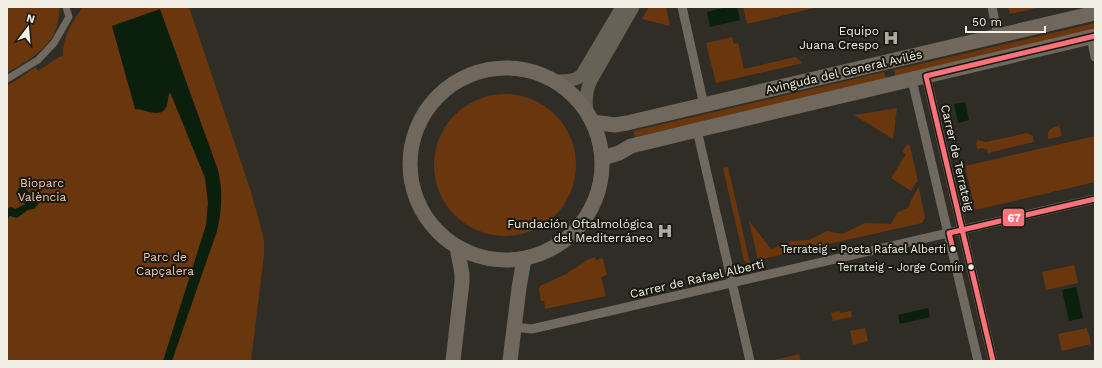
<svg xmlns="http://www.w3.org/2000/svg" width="1102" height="368" font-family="'Work Sans',sans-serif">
  <rect width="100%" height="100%" fill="#2f2d25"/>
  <g fill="#6a360d">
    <path d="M7,7H60C59,15 58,24 55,32C46,51 24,63 7,73Z"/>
    <path d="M83,7H189L251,192L261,228L264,241V255L251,361H7V86L36,67L38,71L59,57L63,56C62,37 72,22 83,7Z"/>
    <path d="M649,7H666L670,26L642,19Z"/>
    <path d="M743,7H818L747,24Z"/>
    <path d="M1008,7H1041L1010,14Z"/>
    <path d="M1095,23V30L895,76L894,70Z"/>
    <path d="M732,37L734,44L738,43L744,69L795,57L803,63L716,83L706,43Z"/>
    <path d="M884,72L886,78L635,137L633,131Z"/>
    <circle cx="505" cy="165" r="71"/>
    <path d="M897,108L893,139L854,115Z"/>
    <path d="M1063,124L1059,126L1062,136L1048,139V133L1050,129Z"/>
    <path d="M1027,133L1033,136L1034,142L988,153L987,149L984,150V148L977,149L976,144L977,140L986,142Z"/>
    <path d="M1095,136V182L975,210L965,166Z"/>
    <path d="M907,144L910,146L918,182H916L911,191L891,178L906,154L902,152Z"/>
    <path d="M728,167L750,263L745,262L744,260L723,168Z"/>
    <path d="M918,188H919L925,218L922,223L758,260L749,221L771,249L791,241L809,240L827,231L842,234L865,223L891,224L897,213L909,207L911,200Z"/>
    <path d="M595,257L596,260L603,258L607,275L601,277L606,296L545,309L544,301H541L539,289L540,286L566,274L589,259Z"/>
    <path d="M1074,265L1078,283L1046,290L1042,272Z"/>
    <path d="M839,311L840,313L851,311L852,317L833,321L831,313Z"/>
    <path d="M865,328L868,341L853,345L850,331Z"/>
    <path d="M1087,328L1091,344L1062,351L1058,334Z"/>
    <path d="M799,354L801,361H771L774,360Z"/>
  </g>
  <g fill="#0b1f0d">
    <path d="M727,7H737L740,20L710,27L707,12Z"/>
    <path d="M160,9L218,170C223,191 222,210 217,231L172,361H163L206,225L208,203L205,178L170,92C168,96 168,101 167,105C163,120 145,109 135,109L112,26Z"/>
    <path d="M965,102L969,120L958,123L954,104Z"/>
    <path d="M22,186L25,188L39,203L34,209L28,210L17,218L10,216L7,220V208L12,207L15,209L25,204L18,192V189Z"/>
    <path d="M1076,287L1083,318L1069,321L1062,290Z"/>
    <path d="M928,308L930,317L900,324L898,315Z"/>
  </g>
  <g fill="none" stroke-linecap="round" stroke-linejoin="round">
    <path stroke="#70695f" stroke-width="7" d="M7,79L38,60L54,43L69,17L66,7"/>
    <g stroke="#70695f" stroke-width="9">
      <path d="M682,7L704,105"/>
      <path d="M992,7L998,36"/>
      <path d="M1091,37L1095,57"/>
      <path d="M926,76L993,361"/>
      <path d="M912,80L978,361"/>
      <path d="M697,130L750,361"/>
      <path d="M514,327L532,329L1095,199"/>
    </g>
    <g stroke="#686256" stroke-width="13">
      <path d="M553,81C564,81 572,82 581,76L622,7"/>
      <path d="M587,111C585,100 586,92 590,82L633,7"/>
    </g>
    <g stroke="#70685c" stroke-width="15">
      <circle cx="506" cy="164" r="96"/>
      <path d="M593,122L615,125L627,123L1095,13"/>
      <path d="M603,158L619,153L631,146L697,130L1095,36"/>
      <path d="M453,361L462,282V274L457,247"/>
      <path d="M510,361L519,288L524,259"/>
    </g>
    <g stroke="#191811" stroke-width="8">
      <g id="bus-1">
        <path d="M953,249L949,233L1095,199"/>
        <path d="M993,361L926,76L1095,36"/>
      </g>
    </g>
    <use href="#bus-1" stroke="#fc727a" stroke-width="5"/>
  </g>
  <defs>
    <g id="hospital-bare" transform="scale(1.2)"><path d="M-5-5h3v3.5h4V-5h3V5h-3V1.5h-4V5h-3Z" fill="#adaba2" stroke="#191811" stroke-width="2.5" paint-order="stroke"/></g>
  </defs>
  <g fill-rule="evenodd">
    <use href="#hospital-bare" x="891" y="38"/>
    <use href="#hospital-bare" x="665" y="231"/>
  </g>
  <g fill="#f1efe5" stroke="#191811" stroke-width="1.5">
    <circle cx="953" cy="249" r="3.5"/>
    <circle cx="971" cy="267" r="3.5"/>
  </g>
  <g text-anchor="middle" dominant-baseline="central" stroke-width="4" stroke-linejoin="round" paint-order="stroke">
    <g font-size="11" fill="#f1efe5" stroke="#191811" text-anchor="end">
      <text x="946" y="249">Terrateig - Poeta Rafael Alberti</text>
      <text x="964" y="267">Terrateig - Jorge Comín</text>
    </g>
    <g font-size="12" fill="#f1efe5" stroke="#191811" text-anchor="end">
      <text x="879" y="31">Equipo<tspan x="879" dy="14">Juana Crespo</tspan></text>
      <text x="653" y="224">Fundación Oftalmológica<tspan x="653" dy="14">del Mediterráneo</tspan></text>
    </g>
    <g font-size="12" fill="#f1efe5" stroke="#191811">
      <text transform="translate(844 72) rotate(-13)">Avinguda del General Avilés</text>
      <text transform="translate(957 158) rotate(77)">Carrer de Terrateig</text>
      <text transform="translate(697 279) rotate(-13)">Carrer de Rafael Alberti</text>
    </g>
    <g font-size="12" fill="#f2c7af" stroke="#191811">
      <text x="42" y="183">Bioparc<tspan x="42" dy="14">València</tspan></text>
      <text x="165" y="257">Parc de<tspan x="165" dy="14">Capçalera</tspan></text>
    </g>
  </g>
  <rect stroke="#191811" stroke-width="1.5" x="1002" y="208" width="23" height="19" rx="4" fill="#fc727a"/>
  <g font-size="11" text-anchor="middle" font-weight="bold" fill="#fff">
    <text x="1014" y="222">67</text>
  </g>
  <rect width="1102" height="368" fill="none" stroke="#f1efe5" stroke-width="16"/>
  <g transform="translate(28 28) rotate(16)" stroke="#191811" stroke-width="3" paint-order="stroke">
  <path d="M0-3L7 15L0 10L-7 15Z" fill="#f1efe5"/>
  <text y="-6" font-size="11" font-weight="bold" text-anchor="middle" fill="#f1efe5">N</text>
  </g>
  <path d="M966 26v6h79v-6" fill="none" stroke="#f1efe5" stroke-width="2"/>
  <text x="972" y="26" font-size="12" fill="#f1efe5" stroke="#191811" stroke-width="3" paint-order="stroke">50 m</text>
</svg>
